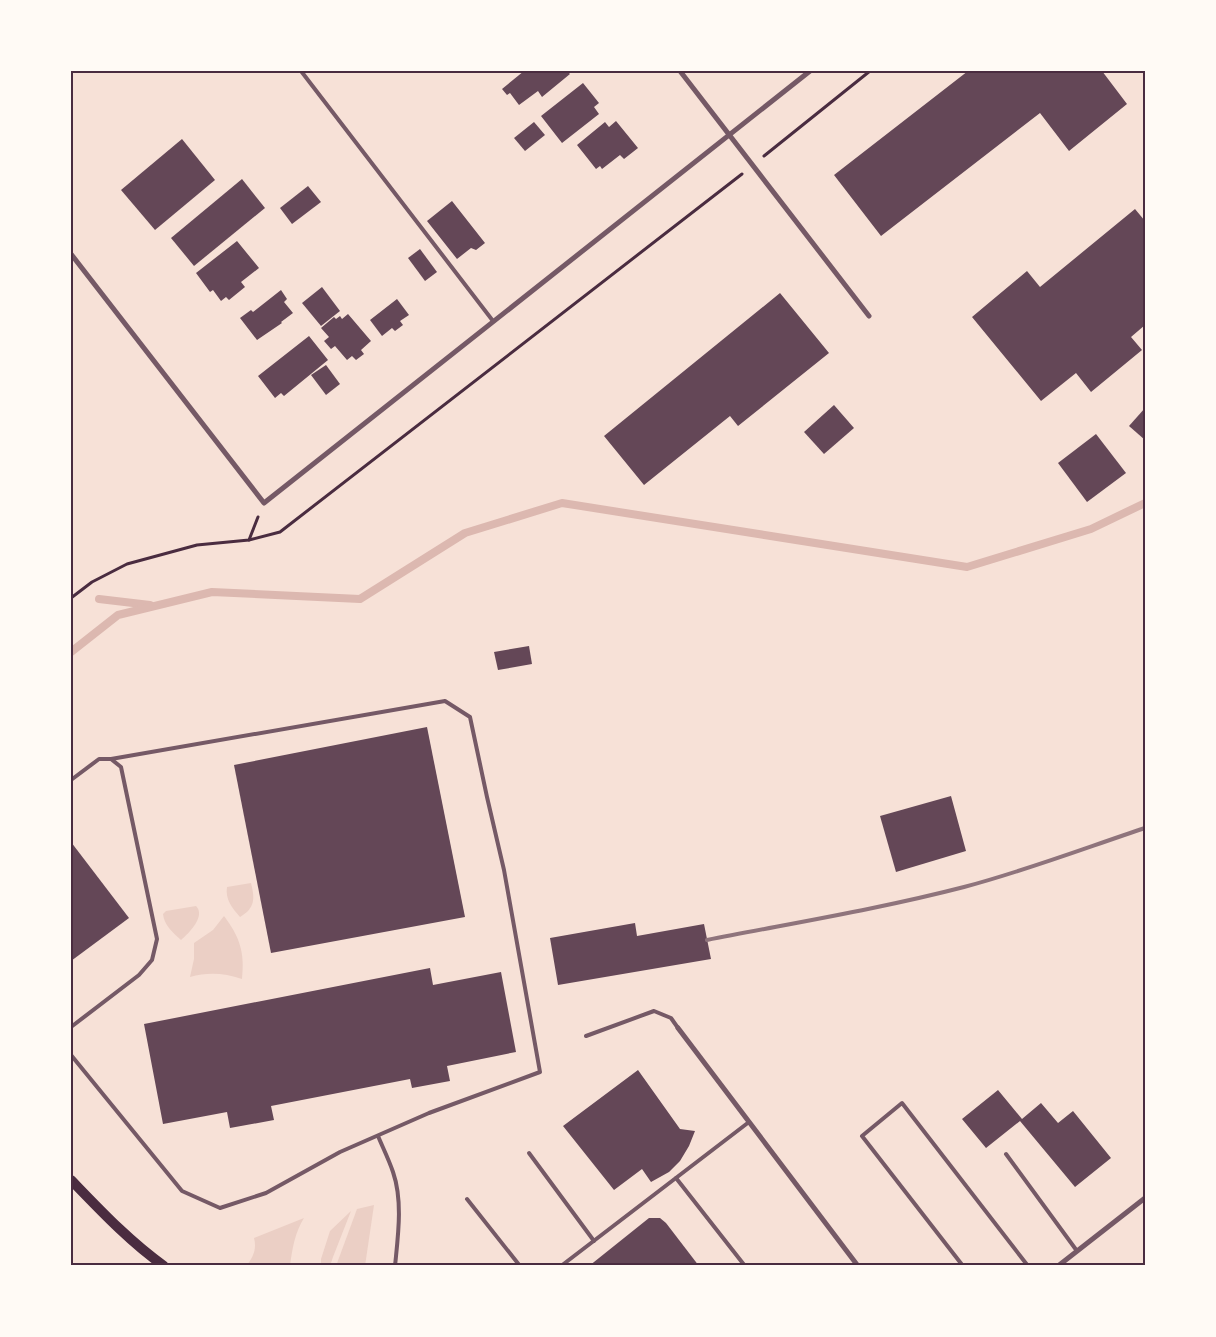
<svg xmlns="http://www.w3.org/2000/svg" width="1216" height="1337" font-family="'DM Sans',sans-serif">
  <rect width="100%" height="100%" fill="#f7e1d7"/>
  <g fill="#ebcfc5">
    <path d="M251,883C255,899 255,908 240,917C232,908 225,899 227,887Z"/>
    <path d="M196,906C206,916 189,933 181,940C173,933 164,925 163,914L166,911Z"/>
    <path d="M224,916C240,937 245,953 242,979C224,973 208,972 190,977L194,959V943L213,930Z"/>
    <path d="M374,1205L365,1266H336L357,1209Z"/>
    <path d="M351,1211L333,1257L330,1266H321V1259L330,1231Z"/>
    <path d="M304,1218C295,1232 292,1250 290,1266H246C253,1258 257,1249 254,1238Z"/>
  </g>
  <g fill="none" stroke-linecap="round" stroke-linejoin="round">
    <g stroke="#dcb8b0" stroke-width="8">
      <path d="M99,599L150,605"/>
      <path d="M71,652L118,615L212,592L360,599L465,533L562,503L967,567L1091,529L1145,503"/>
    </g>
  </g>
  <g fill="#644757">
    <path d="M524,71H571L569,73L570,74L542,97L538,91L519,105L510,93L507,95L502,89Z"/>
    <path d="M968,71H1102L1127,104L1069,151L1040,113L881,236L834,175Z"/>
    <path d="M583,83L599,103L594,107L599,114L562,143L541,116Z"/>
    <path d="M616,121L638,148L624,159L620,155L602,169L600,166L596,169L577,145L605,122L609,127Z"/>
    <path d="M534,122L545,135L525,151L514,138Z"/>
    <path d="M182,139L215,180L155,230L121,190Z"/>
    <path d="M242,179L265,208L194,266L171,238Z"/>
    <path d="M308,186L321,202L292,224L280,208Z"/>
    <path d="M452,201L485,243L476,250L471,248L457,259L427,221Z"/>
    <path d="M1135,209L1145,221V325L1131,337L1142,350L1091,392L1076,373L1041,401L972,317L1027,271L1040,287Z"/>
    <path d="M237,241L259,268L241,282L245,287L229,300L226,297L221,301L213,290L210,292L196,273Z"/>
    <path d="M420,249L437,272L425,281L408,258Z"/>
    <path d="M322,287L340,311L321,326L302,303Z"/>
    <path d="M281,290L287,299L284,302L293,313L281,322L282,323L257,340L240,318L251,310L253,312Z"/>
    <path d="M780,293L829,353L738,426L730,416L644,485L604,436Z"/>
    <path d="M397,299L409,315L400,321L403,325L395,331L392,328L382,336L370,320Z"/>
    <path d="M348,314L371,341L361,350L364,354L356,360L352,356L347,360L335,346L331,349L324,341L329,337L321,328L334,317L336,319L340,316L342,319Z"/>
    <path d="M309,336L328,360L284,396L281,393L275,398L258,376Z"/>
    <path d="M326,365L340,384L326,395L311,375Z"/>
    <path d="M834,405L854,428L824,454L804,432Z"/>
    <path d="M1145,408V440L1129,426Z"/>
    <path d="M1096,434L1126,473L1087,502L1058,463Z"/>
    <path d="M529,646L532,664L498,670L494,652Z"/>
    <path d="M427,727L465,917L271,953L234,765Z"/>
    <path d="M951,796L966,851L896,872L880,816Z"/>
    <path d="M71,842L129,918L71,961Z"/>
    <path d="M635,923L637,936L704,924L711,959L558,985L550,938Z"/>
    <path d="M430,968L433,985L501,972L516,1052L447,1066L450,1081L412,1088L410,1079L271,1106L274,1120L230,1128L227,1112L163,1124L144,1024Z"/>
    <path d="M638,1070L680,1129L695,1131L689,1146L680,1161L669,1172L651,1182L642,1169L614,1190L563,1126Z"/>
    <path d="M998,1090L1022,1119L1041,1103L1058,1123L1073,1111L1111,1158L1075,1187L1020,1121L986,1148L962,1119Z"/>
    <path d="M649,1218H660L666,1223L699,1266H589Z"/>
  </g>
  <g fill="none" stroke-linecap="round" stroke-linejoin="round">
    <g stroke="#4a2c40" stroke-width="3">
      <path d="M764,156L870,71"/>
      <path d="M249,540L258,517"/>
      <path d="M71,598L92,582L127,564L197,545L249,540L280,532L742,174"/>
    </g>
    <g stroke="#755966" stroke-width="4">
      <path d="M301,71L493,321"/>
      <path d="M71,780L99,759H111L121,767L157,939L152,960L139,975L71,1027"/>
      <path d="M586,1036L654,1011L671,1018L678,1028"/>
      <path d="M71,1055L182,1191L220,1208L266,1193L340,1152L429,1113L540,1072L504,870L487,797L470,717L445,701L111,759"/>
      <path d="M378,1136C383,1148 389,1160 393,1172C403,1201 398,1236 395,1266"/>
      <path d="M529,1153L594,1241"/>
      <path d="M1006,1154L1077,1251"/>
      <path d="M676,1178L745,1266"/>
      <path d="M467,1199L520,1266"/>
      <path d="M561,1266L749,1122"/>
      <path d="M963,1266L862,1136L902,1103L1028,1266"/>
    </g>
    <g stroke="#755966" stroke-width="5">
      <path d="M680,71L869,316"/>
      <path d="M71,254L264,503L810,71"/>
      <path d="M678,1028L858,1266"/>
      <path d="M1058,1266L1145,1198"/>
    </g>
    <path stroke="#4a2c40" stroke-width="10" d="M71,1180C100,1210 130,1242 164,1266"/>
    <path stroke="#8f747c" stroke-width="4" d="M707,940C793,923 879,909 964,887C1025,871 1085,848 1145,828"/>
  </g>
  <rect width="1216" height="1337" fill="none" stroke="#fffaf5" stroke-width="145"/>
  <rect x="72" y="72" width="1072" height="1192" fill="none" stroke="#4a2c40" stroke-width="2"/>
</svg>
